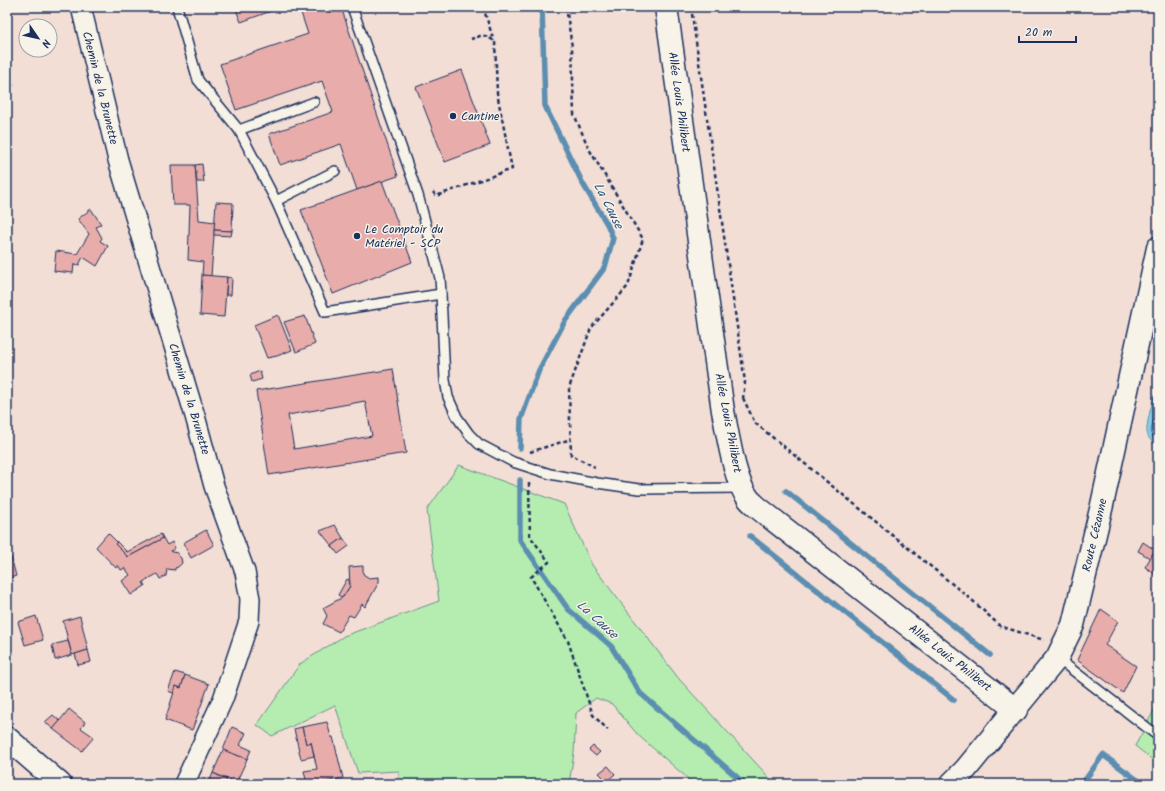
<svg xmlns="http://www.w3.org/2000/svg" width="1165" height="791" font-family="Kalam,sans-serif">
  <rect width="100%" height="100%" fill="#f2ded5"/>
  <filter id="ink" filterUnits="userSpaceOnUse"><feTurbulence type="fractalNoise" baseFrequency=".025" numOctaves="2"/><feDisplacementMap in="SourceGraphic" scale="8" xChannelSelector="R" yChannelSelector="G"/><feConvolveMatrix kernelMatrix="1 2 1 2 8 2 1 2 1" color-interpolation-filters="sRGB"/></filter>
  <g filter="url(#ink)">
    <g fill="#b5edb0" stroke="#688e87">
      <path d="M459,465L564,504L592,565L679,679L775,784H694L638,735L612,704L596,698L576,713L574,753L569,784H399V771L358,773L335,705L272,736L257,725L300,664L344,636L439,601L427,510Z"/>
      <path d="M1158,703V764L1135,746Z"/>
    </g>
    <path fill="#87cde8" stroke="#5c8eb1" d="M1158,386V447C1153,443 1148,439 1147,432C1146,422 1154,396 1158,386Z"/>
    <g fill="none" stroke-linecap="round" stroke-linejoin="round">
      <path stroke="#466e95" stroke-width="1" d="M1158,398L1151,431L1153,438L1158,442"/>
      <g stroke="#5c8eb1" stroke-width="5.5">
        <path d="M520,448L521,419L539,370L565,321L605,267L613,238L607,224L583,184L545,106L542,7"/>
        <path d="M520,480V540L568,609L611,646L640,693L745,784"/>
        <path d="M786,491L990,655"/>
        <path d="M750,536L954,700"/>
        <path d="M1082,784L1103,755L1143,784"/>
      </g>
    </g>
    <g fill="#e8adaa" stroke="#1b2f5e" fill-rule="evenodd">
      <path d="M235,7H282L241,22Z"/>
      <path d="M299,7H341L398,176L357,190L341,144L280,165L269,134L333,112L322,81L236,110L220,64L308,34Z"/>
      <path d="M462,70L490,145L445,162L416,87Z"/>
      <path d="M7,79L14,85L7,92Z"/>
      <path d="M202,164L204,182H197L195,165Z"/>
      <path d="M171,165H195L199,220L215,222L211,276L202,275L203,262L188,260L190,205H173Z"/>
      <path d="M382,181L412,262L333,294L301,210Z"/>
      <path d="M216,202L233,203L232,231L214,230Z"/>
      <path d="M91,209L101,224L96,227L102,238L100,241L108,246L97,266L83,257L79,265L74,264L73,273L54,271L56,251L77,254L89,234L78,219Z"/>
      <path d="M214,230L232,231L231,236L214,235Z"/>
      <path d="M202,275L227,277L224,317L200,315Z"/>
      <path d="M227,277L232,278L231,295H226Z"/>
      <path d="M278,315L292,350L277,356L267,358L254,325Z"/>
      <path d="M305,316L315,344L296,352L284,322Z"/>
      <path d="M393,369L406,453L269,475L256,391ZM365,401L372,436L294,449L288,415Z"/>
      <path d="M260,371L262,379L252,382L250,375Z"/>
      <path d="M335,525L343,538L332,546L320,531Z"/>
      <path d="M206,530L214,545L191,558L183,543Z"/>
      <path d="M108,533L117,542L115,544L128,557L163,538L167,545L172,542L175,548L171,551L172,552L178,553V555L181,558L182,563L178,567L175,568V570L167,569L166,576L160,579L157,574L143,582L145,586L131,595L122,581L130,575L125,568L121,570L118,565L116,568L96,547Z"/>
      <path d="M161,534L163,538L128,557L115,544L117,542L127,552Z"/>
      <path d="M343,538L349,546L338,554L332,546Z"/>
      <path d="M1143,542L1155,550L1150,558L1138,551Z"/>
      <path d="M1155,550L1158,552V576L1145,567Z"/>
      <path d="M11,557L16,576L7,579V558Z"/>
      <path d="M363,566V574L369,578L379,577V582L365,607L362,604L354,617L349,615L339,632L323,624L327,616L323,608L343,597L350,586L349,567Z"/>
      <path d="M347,579L349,580L350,586L342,598L338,595Z"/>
      <path d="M1101,609L1118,621L1105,645L1136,666L1123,693L1077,660Z"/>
      <path d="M36,616L43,640L25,645L18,622Z"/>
      <path d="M80,616L88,650L72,655L63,621Z"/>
      <path d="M68,641L72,655L55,660L52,645Z"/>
      <path d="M88,650L91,662L78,665L75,654Z"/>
      <path d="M175,672L185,675L181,688L176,686L173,693L168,691Z"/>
      <path d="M185,675L209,684L192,730L165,720L176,686L181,688Z"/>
      <path d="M69,709L85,722L81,728L94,737L82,751L53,729Z"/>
      <path d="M53,715L60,721L53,729L45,722Z"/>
      <path d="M327,722L331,737H333L343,778L316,784H307L304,771L317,769L311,742L306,744L302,727Z"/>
      <path d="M232,727L246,733L240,745L251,750L247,759L223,750Z"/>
      <path d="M302,727L306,744L311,742L314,756L301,759L294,729Z"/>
      <path d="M593,746L600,752L596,756L589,750Z"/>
      <path d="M223,750L247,759L236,783L213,773Z"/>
      <path d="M608,766L615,774L607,781L599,773Z"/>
      <path d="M213,773L227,780L225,784L209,783Z"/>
    </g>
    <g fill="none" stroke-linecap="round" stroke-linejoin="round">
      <g stroke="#1b2f5e" stroke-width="12">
        <g id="service">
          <path d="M177,7L198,80L239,130"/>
          <path d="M352,7L418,195L434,255L440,278L441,294L445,380L448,397L457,417L469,434L479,444L513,462L550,474L597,483L639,489L742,488"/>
          <path d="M314,102L239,130L276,201L325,312L441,294"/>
          <path d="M276,201L335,171"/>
          <path d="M1057,658L1158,736"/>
        </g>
      </g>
      <g stroke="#1b2f5e" stroke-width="22">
        <path id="minor" d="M81,7L118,160L195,416L214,486L245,572L250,599L249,621L223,699L184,784"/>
      </g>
      <g stroke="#1b2f5e" stroke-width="25">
        <g id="tertiary">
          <path d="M666,7L723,411C728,434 734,480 748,498C750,501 754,504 757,507L1016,710"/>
          <path d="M7,738L60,784"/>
          <path d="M951,784L966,769L1057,658L1073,625L1102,505L1158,248"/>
        </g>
      </g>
      <g stroke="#1b2f5e" stroke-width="2.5" stroke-dasharray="4 3" stroke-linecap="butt">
        <path d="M483,7L494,41"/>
        <path d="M566,7L572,47L574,114L589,149L643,239L628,286L591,328L569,388L571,455L595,467"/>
        <path d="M691,7L745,382L743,398"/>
        <path d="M433,192L436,196L512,169L497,93L495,41L483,35L471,39"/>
        <path d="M743,398L755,423L973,601L1000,626L1044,640"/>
        <path d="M530,452L571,439"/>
        <path d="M529,483L530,536L549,562L531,577L568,641L593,715L608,730"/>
      </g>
      <use href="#service" stroke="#f7f3e8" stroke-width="9"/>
      <use href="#minor" stroke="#f7f3e8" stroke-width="19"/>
      <use href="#tertiary" stroke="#f7f3e8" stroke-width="22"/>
    </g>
  </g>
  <g fill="#1b2f5e" stroke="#f7f3e8" stroke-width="1.5">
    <circle cx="453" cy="116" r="4"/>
    <circle cx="357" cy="236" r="4"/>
  </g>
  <g text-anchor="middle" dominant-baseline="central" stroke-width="3" stroke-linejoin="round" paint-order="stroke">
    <g font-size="12" fill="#1b2f5e" stroke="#f7f3e8">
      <text transform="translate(100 88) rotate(76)">Chemin de la Brunette</text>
      <text transform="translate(679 102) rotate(82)">Allée Louis Philibert</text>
      <text transform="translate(189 399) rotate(73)">Chemin de la Brunette</text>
      <text transform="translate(728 423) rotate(79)">Allée Louis Philibert</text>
      <text transform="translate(1095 535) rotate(-77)">Route Cézanne</text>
      <text transform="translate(950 658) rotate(38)">Allée Louis Philibert</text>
    </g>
    <g font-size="12" fill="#1b2f5e" stroke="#f7f3e8" text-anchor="start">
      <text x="461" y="116">Cantine</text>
      <text x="365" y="229">Le Comptoir du<tspan x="365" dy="14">Matériel - SCP</tspan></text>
    </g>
    <g font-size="13" font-style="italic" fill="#365680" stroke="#f7f3e8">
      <text transform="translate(608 206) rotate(63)">La Cause</text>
      <text transform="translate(597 620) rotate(42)">La Cause</text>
    </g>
  </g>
  <rect width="1165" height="791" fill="none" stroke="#f7f3e8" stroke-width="24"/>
  <rect x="12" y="12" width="1141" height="767" fill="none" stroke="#1b2f5e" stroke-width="1.5" filter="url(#ink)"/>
  <g transform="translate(38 38) rotate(124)"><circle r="19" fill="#f7f3e8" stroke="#9fa5b1"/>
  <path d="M0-3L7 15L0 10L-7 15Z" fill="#1b2f5e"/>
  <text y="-6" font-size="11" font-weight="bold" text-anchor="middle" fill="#1b2f5e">N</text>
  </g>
  <path d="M1019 36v6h57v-6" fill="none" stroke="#1b2f5e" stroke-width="2"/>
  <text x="1025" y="36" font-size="12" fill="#1b2f5e" stroke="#f7f3e8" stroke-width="3" paint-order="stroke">20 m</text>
</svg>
